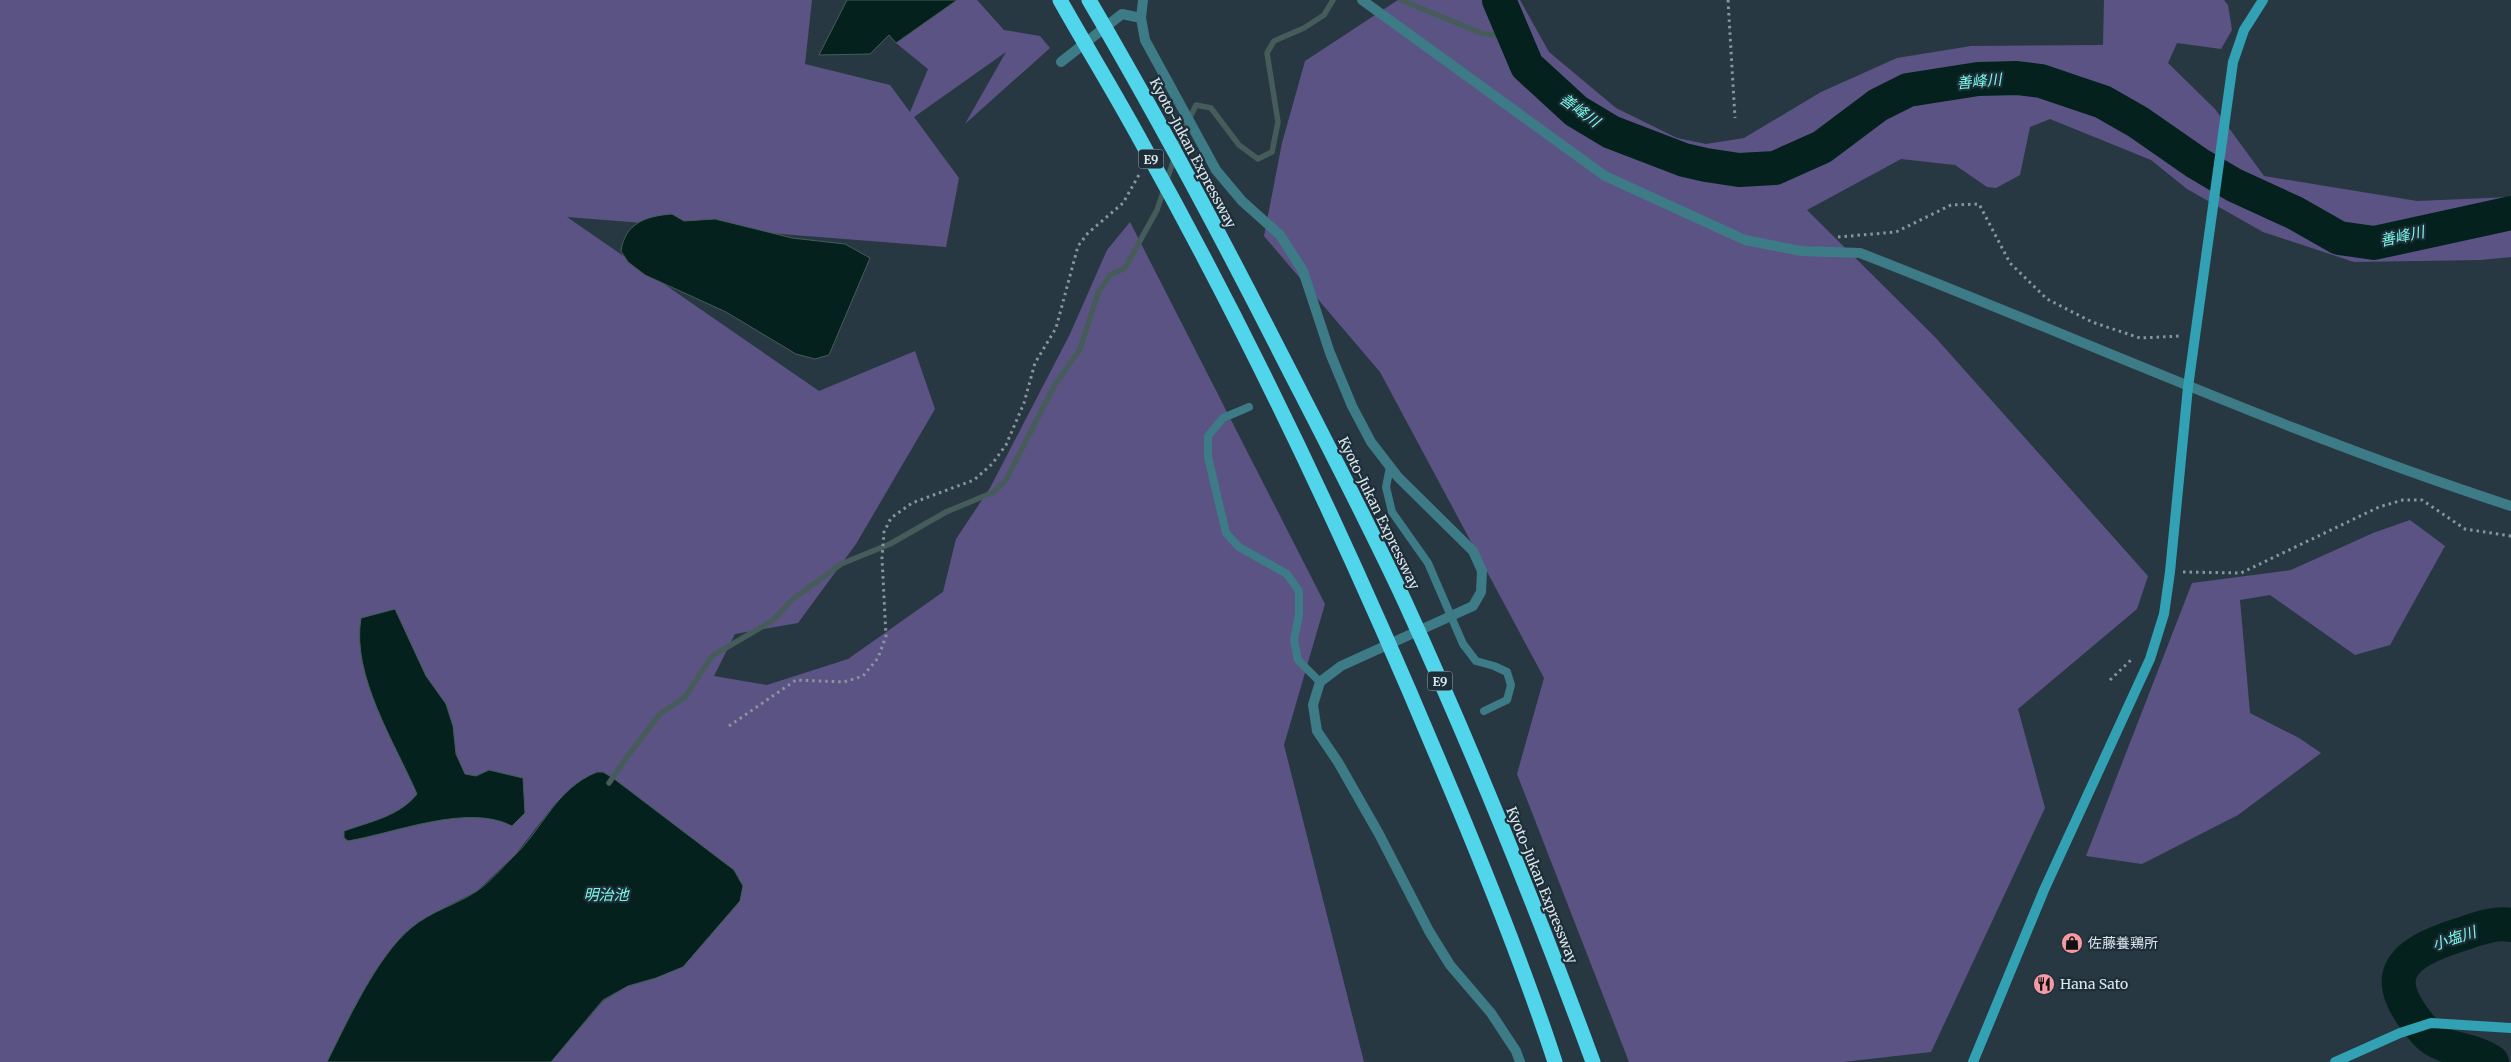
<svg xmlns="http://www.w3.org/2000/svg" width="2511" height="1062" font-family="Merriweather,'Noto Sans JP',serif">
  <rect width="100%" height="100%" fill="#273843"/>
  <g fill="#5c5385" fill-rule="evenodd">
    <path d="M0,0H812L805,64L890,85L910,112L928,69L896,43L957,0H977L1004,30L1040,36L1050,48L965,124L1006,52L914,117L959,178L946,247L567,217L819,391L915,351L935,409L856,544L798,623L735,634L714,676L767,685L848,659L943,592L956,539L990,488L1070,334L1107,250L1130,222L1325,604L1284,745L1364,1062H551L603,1001L628,986L656,978L743,886L734,870L613,778L597,772L554,805L515,855L477,891L436,912L411,928L362,994L327,1062H0ZM394,610L426,676L446,704L453,726L456,754L465,774L476,776L489,770L512,825C471,805 406,829 362,838C378,826 406,809 417,794L385,724Z"/>
    <path d="M1398,0H1520L1549,52L1616,108L1677,138L1706,144L1744,138L1821,92L1897,58L1971,46L2103,45L2104,0H2224L2228,5L2232,30L2221,49L2177,43L2168,63L2215,109L2264,176L2417,201L2511,197V257L2481,260L2354,262L2263,232L2187,189L2151,160L2050,119L2030,127L2020,175L1996,188L1987,187L1955,165L1901,159L1807,210L1935,337L2148,576L2137,609L2018,709L2045,808L1931,1052L1843,1062H1629L1517,774L1544,678L1380,372L1264,236L1282,143L1305,61Z"/>
    <path d="M2410,520L2445,546L2390,645L2355,655L2270,595L2240,600L2250,713L2299,738L2321,753L2238,815L2142,864L2086,856L2192,583L2291,570L2373,533Z"/>
  </g>
  <g fill="#05211d" stroke="#465c5b">
    <path d="M847,0H957L896,43L889,35L870,54L819,55Z"/>
    <path d="M672,214L684,221L715,219L792,238L845,244L870,258L829,355L815,359L796,354L726,312L645,275L628,262L621,251C625,223 646,216 672,214Z"/>
    <path d="M395,609L426,676L446,704L453,726L456,754L465,774L476,776L489,770L523,778L525,813L512,826C468,803 395,833 348,841L344,838V831C369,822 400,816 417,794C395,743 351,675 361,618Z"/>
    <path d="M597,772H603L613,778L734,870L743,886L740,901L683,967L656,978L628,986L603,1000L551,1062H327C347,1022 377,956 411,928C431,911 456,905 477,891C490,882 502,868 513,857C544,828 555,789 597,772Z"/>
  </g>
  <g fill="none" stroke-linecap="round" stroke-linejoin="round">
    <g stroke="#465c5b" stroke-width="5.5">
      <path d="M1401,0L1481,33L1514,38"/>
      <path d="M609,783L626,758L660,714L685,697L712,656L772,621L793,599L841,564L890,544L946,512L994,492L1006,480L1054,386L1080,349L1098,293L1110,275L1125,268L1157,210L1183,132L1196,105L1211,108L1239,145L1258,159L1272,152L1278,122L1267,53L1274,41L1304,28L1324,15L1333,0"/>
    </g>
    <g stroke="#05211d" stroke-width="34">
      <path d="M1499,0L1527,66L1576,111L1611,132L1684,160L1706,165L1739,170L1775,168L1822,147L1878,105L1908,90L1978,79L2017,78L2041,81L2103,102L2138,122L2197,163L2234,185L2295,213L2339,238L2374,243L2511,213"/>
      <path d="M2492,1062C2473,1048 2442,1051 2426,1033C2378,978 2396,955 2459,935C2475,930 2494,922 2511,925"/>
    </g>
    <g stroke="#88959d" stroke-width="3" stroke-dasharray="2.5 4" stroke-linecap="butt">
      <path d="M1728,0L1735,118"/>
      <path d="M1838,237L1896,232L1951,205L1979,204L2010,263L2047,299L2092,322L2140,338L2181,336"/>
      <path d="M2183,572L2241,573L2379,507L2403,500H2422L2465,529L2511,536"/>
      <path d="M2110,680L2133,658"/>
      <path d="M729,726L796,680L844,682L863,676L878,658L886,636L882,558L884,532L891,518L912,503L974,480L992,464L1006,445L1024,403L1035,363L1056,328L1078,246L1088,233L1123,203L1140,173"/>
    </g>
    <g stroke="#3d7b86" stroke-width="8">
      <path d="M1249,407L1223,418L1208,436V457L1226,533L1239,547L1287,574L1299,591V615L1294,640L1298,660L1320,682"/>
      <path d="M1390,467L1386,487L1392,512L1428,563L1463,644L1476,661L1494,666L1507,672L1511,685L1507,700L1484,711"/>
    </g>
    <g stroke="#3d7b86" stroke-width="10">
      <path d="M1143,0L1141,18L1145,40L1216,170L1242,201L1280,235L1303,271L1330,353L1352,406L1371,442L1398,477L1473,551L1482,571L1481,592L1473,606L1341,666L1320,682L1313,705L1317,731L1338,762L1379,834L1429,931L1450,965L1491,1013L1516,1051L1520,1062"/>
      <path d="M1362,0L1605,176L1745,240L1801,251L1860,253C2077,337 2289,434 2511,506"/>
      <path d="M1061,62L1122,14L1141,18"/>
    </g>
    <g stroke="#32a1b3" stroke-width="10">
      <path d="M1973,1062L2044,890L2150,659L2164,614L2170,572L2188,387L2233,62L2244,30L2263,0"/>
      <path d="M2335,1062L2400,1033L2431,1023L2511,1028"/>
    </g>
    <g stroke="#50d5eb" stroke-width="15">
      <path d="M1060,0C1087,48 1116,95 1142,143C1252,340 1349,546 1436,754C1479,855 1521,958 1555,1062"/>
      <path d="M1089,0C1157,116 1220,234 1281,354C1323,436 1366,518 1405,602C1474,753 1536,907 1593,1062"/>
    </g>
  </g>
  <defs>
    <g id="shop-disc" transform="scale(1.125)"><circle r="9.5" fill="#f49aa5" stroke="#1e2e38"/><path d="M-5-2.5h2.3a2.7 3.5 0 0 1 5.4 0H5L5.5 6h-11ZM-1.5-2.5h3a1.5 2.3 0 0 0-3 0Z" fill="#111"/></g>
    <g id="restaurant-disc" transform="scale(1.125)"><circle r="9.5" fill="#f49aa5" stroke="#1e2e38"/><path d="M-5-6h1v4h1v-4h1v4h1v-4h1v5L-1.5 .5V6h-2V.5L-5-1ZM5-6V6H3V1.5H1.5Q1.5-4 5-6Z" fill="#111"/></g>
  </defs>
  <g fill-rule="evenodd">
    <use href="#shop-disc" x="2072" y="943"/>
    <use href="#restaurant-disc" x="2044" y="984"/>
  </g>
  <g text-anchor="middle" dominant-baseline="central" stroke-width="4.5" stroke-linejoin="round" paint-order="stroke">
    <g fill="#1e2e38" stroke="#a3afb6" stroke-width="1">
      <rect x="1138.5" y="149.5" width="25" height="19" rx="4"/>
      <rect x="1427.5" y="671.5" width="25" height="19" rx="4"/>
    </g>
    <g font-size="12" font-weight="bold" fill="#dce6ec">
      <text x="1151" y="159">E9</text>
      <text x="1440" y="681">E9</text>
    </g>
    <g font-size="14" fill="#dce6ec" stroke="#1e2e38">
      <text transform="translate(1193 153) rotate(62)">Kyoto-Jukan Expressway</text>
      <text transform="translate(1379 513) rotate(64)">Kyoto-Jukan Expressway</text>
      <text transform="translate(1542 885) rotate(68)">Kyoto-Jukan Expressway</text>
    </g>
    <g font-size="14" fill="#dce6ec" stroke="#1e2e38" text-anchor="start">
      <text x="2088" y="943">佐藤養鶏所</text>
      <text x="2060" y="984">Hana Sato</text>
    </g>
    <g font-size="15" font-style="italic" fill="#7bfae8" stroke="#1e2e38">
      <text transform="translate(1979 81) rotate(-5)">善峰川</text>
      <text transform="translate(1580 110) rotate(36)">善峰川</text>
      <text transform="translate(2402 236) rotate(-12)">善峰川</text>
      <text x="606" y="894">明治池</text>
      <text transform="translate(2454 938) rotate(-18)">小塩川</text>
    </g>
  </g>
</svg>
